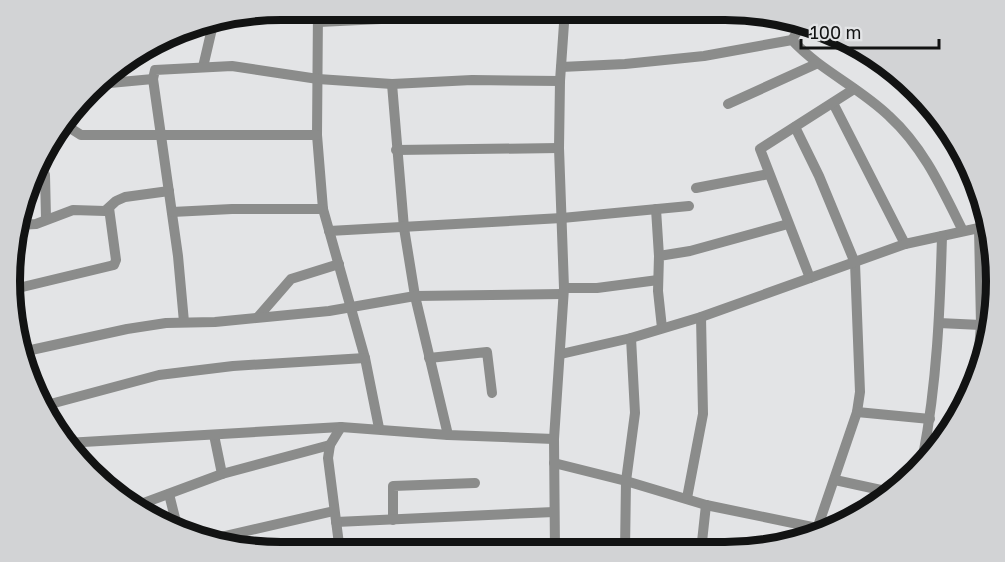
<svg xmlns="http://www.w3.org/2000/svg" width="1005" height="562" font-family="'Golos Text',sans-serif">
  <rect width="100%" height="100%" fill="#e3e4e6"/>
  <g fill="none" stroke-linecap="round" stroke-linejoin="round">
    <g stroke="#8b8c8b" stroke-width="10">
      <path d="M318,9L317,135L323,209L365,358L379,428"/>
      <path d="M266,11L318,10"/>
      <path d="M319,22L565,10"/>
      <path d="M792,40L800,27"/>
      <path d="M203,67L214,20"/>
      <path d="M561,67L625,64L704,56L792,40C821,71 859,87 889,116C924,148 942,189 963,231"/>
      <path d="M153,79L155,70L232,66L318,79L392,84L472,80L560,81"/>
      <path d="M99,84L153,79L178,256L184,322"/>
      <path d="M392,84L404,228L415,296L448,435"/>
      <path d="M833,103L905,244"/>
      <path d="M728,104L816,64"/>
      <path d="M65,119L70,128L81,135H317"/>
      <path d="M795,127L819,176L855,263L860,392L857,412L817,529"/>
      <path d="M396,150L559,148"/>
      <path d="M35,174L45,175L46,218"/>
      <path d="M696,188L769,174"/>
      <path d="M656,209L659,256"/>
      <path d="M172,212L232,209H323"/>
      <path d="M17,225L36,224L73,210L105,211L116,201L125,197L169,191"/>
      <path d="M329,231L562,218L689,206"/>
      <path d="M810,278L760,149L854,89"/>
      <path d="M564,288H597L658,280"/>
      <path d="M10,290L114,265L116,260L109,208"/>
      <path d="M258,317L291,279L339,264"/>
      <path d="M939,323L981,325"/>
      <path d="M662,328L658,291L659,256L690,251L788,224"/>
      <path d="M22,352L127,329L166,323L215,322L329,311L415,296L563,294"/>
      <path d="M561,354L631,338L701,317L905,244L988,226"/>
      <path d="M429,358L487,352L492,393"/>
      <path d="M978,362L981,325L979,228"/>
      <path d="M43,406L159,375L233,366L365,358"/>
      <path d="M857,412L930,419"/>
      <path d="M214,435L222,474"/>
      <path d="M66,443L341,427L448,435L554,439"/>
      <path d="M71,443L77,461"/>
      <path d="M923,456C937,383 940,309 942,236"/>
      <path d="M554,463L626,481L706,505L817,528"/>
      <path d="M835,480L890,492"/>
      <path d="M169,494L177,526"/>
      <path d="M687,498L703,414L701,317"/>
      <path d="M133,507L222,474L330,445"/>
      <path d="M393,520V486L475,483"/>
      <path d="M336,522L554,512"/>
      <path d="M216,538L334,511"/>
      <path d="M555,551L554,439L564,288L559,148L560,81L565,9"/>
      <path d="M625,551L626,481L635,413L631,338"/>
      <path d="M701,551L706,505"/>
      <path d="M340,552L328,458L330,445L341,427"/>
    </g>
  </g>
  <path d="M0 0H1005V562H0ZM281 20H725A261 261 0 0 1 986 281V281A261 261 0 0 1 725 542H281A261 261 0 0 1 20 281V281A261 261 0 0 1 281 20Z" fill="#d2d3d5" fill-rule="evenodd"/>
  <path fill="none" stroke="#121313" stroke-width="8" d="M281 20H725A261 261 0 0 1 986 281V281A261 261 0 0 1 725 542H281A261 261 0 0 1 20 281V281A261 261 0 0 1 281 20Z"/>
  <path d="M801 39v9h138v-9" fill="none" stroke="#121313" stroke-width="3"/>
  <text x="810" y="39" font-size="18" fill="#121313" stroke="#e3e4e6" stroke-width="4.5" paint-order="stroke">100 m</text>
</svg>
